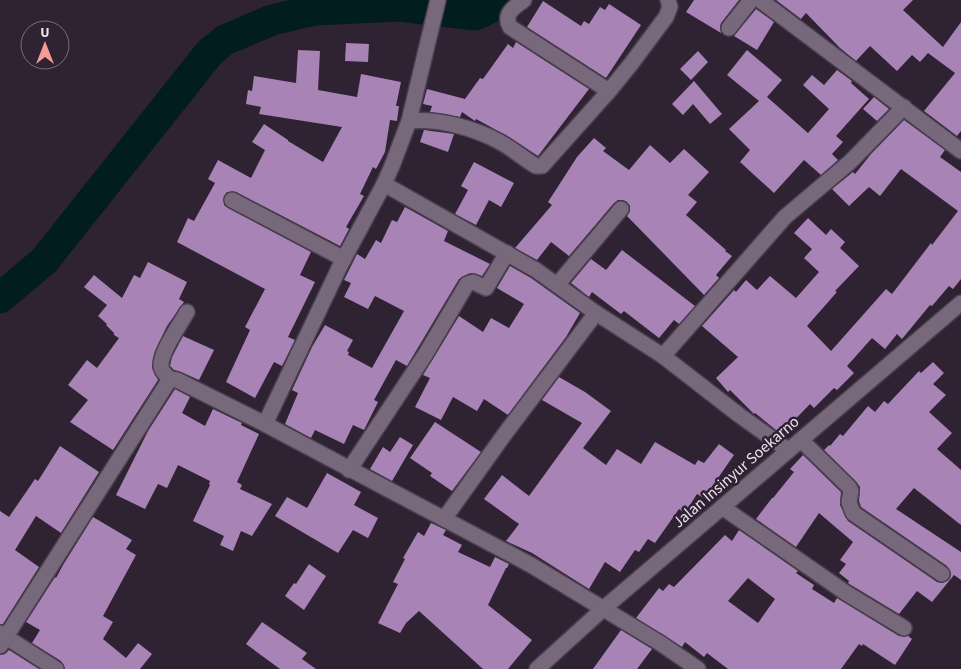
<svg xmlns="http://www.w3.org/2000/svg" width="961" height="669" font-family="'Source Sans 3',sans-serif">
  <rect width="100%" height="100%" fill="#2f2233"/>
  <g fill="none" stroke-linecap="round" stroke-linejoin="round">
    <path stroke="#021d1e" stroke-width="31" d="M0,298L44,261L210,52L225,40L272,20L315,10L399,6L475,15L482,12L505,0"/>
  </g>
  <g fill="#a883b5" fill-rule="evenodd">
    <path d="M694,0H739L721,23L720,27L721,33L686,12Z"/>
    <path d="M776,0H913L903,10L943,47L961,22V131L957,136L924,111L955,73L928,53L920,62L912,55L897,71L870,46L856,61L840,48L806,13L801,19Z"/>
    <path d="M543,1L581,26L584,21L589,24L600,7L605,10L609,4L641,25L606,78L527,27Z"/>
    <path d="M756,9L774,22L757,50L734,36Z"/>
    <path d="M516,42L589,89L538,156L509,137L476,119L475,121L462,112L460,117L430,112L432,106L423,104L427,89L465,99L480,78L483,79L508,44L513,48Z"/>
    <path d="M346,43L369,44L368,62L345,61Z"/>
    <path d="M298,50L320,51L318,90L357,97L361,74L401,82L396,106H399L397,121L390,120L385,152L376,169L373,167L360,194L364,196L346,227L349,229L340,246L236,192H227L224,196V205L228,208L311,252L300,275L315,282L288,337L295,340L282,366L274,362L255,398L226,382L250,330L245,327L265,289L177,242L188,218L194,221L215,183L208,179L218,160L251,178L265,150L252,142L264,124L288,140V141L323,162L342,127L259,114L261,107L246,104L248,90L252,91L254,76L296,83Z"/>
    <path d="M747,50L782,80L767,97L808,133L829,109L803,85L812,75L824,85L837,70L852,81L851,83L869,99L836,136L843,142L832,154L838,160L821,175L804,160L774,193L740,162L750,150L729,129L759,101L727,75Z"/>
    <path d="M698,51L708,62L691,80L680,69Z"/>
    <path d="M694,81L722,114L710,124L693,104L683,115L672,104Z"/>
    <path d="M874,97L889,109L877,121L863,109Z"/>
    <path d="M904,120L945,150L940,157L961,172V279L953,289L949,286L932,306L930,305L902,339L897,334L885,349L872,338L847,366L854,373L837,390L834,388L814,408L810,404L781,434L755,413L754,414L730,390L728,392L716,378L738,357L702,326L734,290L736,292L746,280L757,290L770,276L796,298L819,272L804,258L812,249L794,233L808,218L826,235L831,229L845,242L840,248L859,266L835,291L837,292L807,326L831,351L886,289L892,294L931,243L932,245L958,211L901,169L880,196L869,187L849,206L832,189L853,172L855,174L871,154Z"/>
    <path d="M424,130L454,134L448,152L420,142Z"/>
    <path d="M594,138L606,148L603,151L629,170L650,145L670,163L684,149L709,172L688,195L697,202L686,215L726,250L725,251L732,256L716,275L719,278L704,295L627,216L630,211V206L627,202L623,200H618L614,203L569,256L551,242L537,260L515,248L552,205L548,202L577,157Z"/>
    <path d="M474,162L514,183L501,207L489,200L476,225L455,214L468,190L461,186Z"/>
    <path d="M405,207L448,231L444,241L490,264L482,276L470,273L459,279L407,366L396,360L374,400L378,402L364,430L353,425L344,444L315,430L311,438L285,424L298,393L292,390L312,347L325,325L353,340L347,351L349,352L348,355L372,368L404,311L375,296L368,309L344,297L351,283L344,280L357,254L365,259L376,240L381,243L392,220L397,222Z"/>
    <path d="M622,250L695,306L679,324L674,320L659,338L624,311L621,314L592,292L589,297L571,283L591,259L606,270Z"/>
    <path d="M148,262L187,282L179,299L184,302L167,326L155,351L152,367L158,380L113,450L70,422L88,400L68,385L87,360L97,368L119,338L114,335V333L106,325L107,324L98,316L107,305L84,287L94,275L122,298L134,275L140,278Z"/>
    <path d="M510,266L531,278L580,313L566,337L508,415L484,399L477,411L453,397L441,420L415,407L430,378L423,375L459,316L483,332L491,318L509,328L524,304L497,288Z"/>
    <path d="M183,336L214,350L199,380L181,372L174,370L170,366L172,357Z"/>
    <path d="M933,362L944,373L933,384L946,395L929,412L952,433L937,449L961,470V525L914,488L896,509L961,552V580L954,575L932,602L917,591L899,614L851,585L848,583L849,581L839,573L846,564L840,560L853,542L819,513L796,547L756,519L772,498H773L794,472L790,469L803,455L841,492L840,505L848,521L937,582L942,583L949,580L951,574L947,566L861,507L859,501L860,487L857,483L824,450L829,445L830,446L840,434L843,436L868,406L875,412L884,401L888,404L919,371L921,373Z"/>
    <path d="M559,377L585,392L611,411L583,448L606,465L617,449L641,464L655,442L695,465L698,460L704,463L719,444L734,455L704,498L697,494L685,513L679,509L655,543L648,539L639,552L635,550L620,572L605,562L589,589L532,553L506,541L519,524L484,499L502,475L529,496L582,423L542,400Z"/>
    <path d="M175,389L190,397L182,413L205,426L213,409L242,423L241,425L259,434L237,482L242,485L240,489L272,504L252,536L241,531L233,551L220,545L224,536L193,521L210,485L209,484L210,481L178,465L167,488L158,484L145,509L116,495L148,431Z"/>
    <path d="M435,422L481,452L452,491L430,476L432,473L410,458Z"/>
    <path d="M400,437L413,445L392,481L370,469L383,447L390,452Z"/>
    <path d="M60,446L99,472L61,533L36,516L15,550L39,567L3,624H0V511L9,517L35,479L38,481Z"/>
    <path d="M327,473L361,492L354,505L378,518L368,538L353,530L338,553L275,516L287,497L307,508Z"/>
    <path d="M93,517L132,540L126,549L136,555L103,616L113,622L103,639L126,658L138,643L152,654L140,669H65L61,661L32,643L40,630L26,622L55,577L56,578L63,565Z"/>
    <path d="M431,523L446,530L443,535L462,545L458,552L490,567L495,557L509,564L507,568H506L488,605L532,640L508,669H483L419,611L406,623L400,633L378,623L398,584L393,582L405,559L403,558L418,532L424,536Z"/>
    <path d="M739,530L798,571L796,573L814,585L812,589L834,603L837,598L899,636H908L912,639L895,665L863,644L862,646L859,644L841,669H728L707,653L704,657L685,642L682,647L636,618L659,588L663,591L669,584L674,587L725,535L732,541ZM748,578L775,599L758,623L728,601Z"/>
    <path d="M309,564L326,576L304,610L285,596L294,583L296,584Z"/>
    <path d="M262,622L307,653L302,659L316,669H280L246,644Z"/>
    <path d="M621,630L652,649L637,669H593Z"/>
    <path d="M9,650L39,669H0V655L5,654Z"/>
  </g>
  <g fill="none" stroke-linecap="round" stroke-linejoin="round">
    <g stroke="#4a3f4e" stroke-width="18">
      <g id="street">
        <path d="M524,0C514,7 503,14 510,27L609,91"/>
        <path d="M760,0L961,151"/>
        <path d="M729,28L751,0"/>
        <path d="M409,121C438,118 474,128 500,142C513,149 524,159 536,166H542L609,91L631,64L666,17L670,7L668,0"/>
        <path d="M384,184L536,270L596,313L663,356L739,415L788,450"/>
        <path d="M232,200L344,259"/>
        <path d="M557,285L621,209"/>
        <path d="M663,356L785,217L850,162L904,107"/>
        <path d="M170,379C167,376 161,371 161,366C160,352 180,325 187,312"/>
        <path d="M265,424L341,264L384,184L392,166L409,121L438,0"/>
        <path d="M801,440L849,487L851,491L849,502L853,513L942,574"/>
        <path d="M349,470L425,355L467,284L473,282L486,288L507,253"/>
        <path d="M722,507L846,593L904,628"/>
        <path d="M444,519L504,435L596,313"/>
        <path d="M0,633L56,669"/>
        <path d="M0,646L170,379L177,380L265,424L531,565L660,643L698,669"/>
      </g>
    </g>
    <g stroke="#4a3f4e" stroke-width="18">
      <path id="secondary" d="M537,669L603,609L961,303"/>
    </g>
    <use href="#street" stroke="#77687c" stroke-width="15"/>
    <use href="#secondary" stroke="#77687c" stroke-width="15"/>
  </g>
  <g text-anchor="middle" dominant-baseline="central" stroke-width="5" stroke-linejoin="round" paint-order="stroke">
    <g font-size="16" fill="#ebe2ee" stroke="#2f2233">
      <text transform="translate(736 472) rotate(-41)">Jalan Insinyur Soekarno</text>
    </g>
  </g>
  <g transform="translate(45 45)"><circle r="24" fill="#2f2233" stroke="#7a6f7e"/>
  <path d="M0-4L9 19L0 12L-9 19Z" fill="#f59c96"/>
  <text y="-8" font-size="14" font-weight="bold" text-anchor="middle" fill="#ebe2ee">U</text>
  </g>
</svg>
